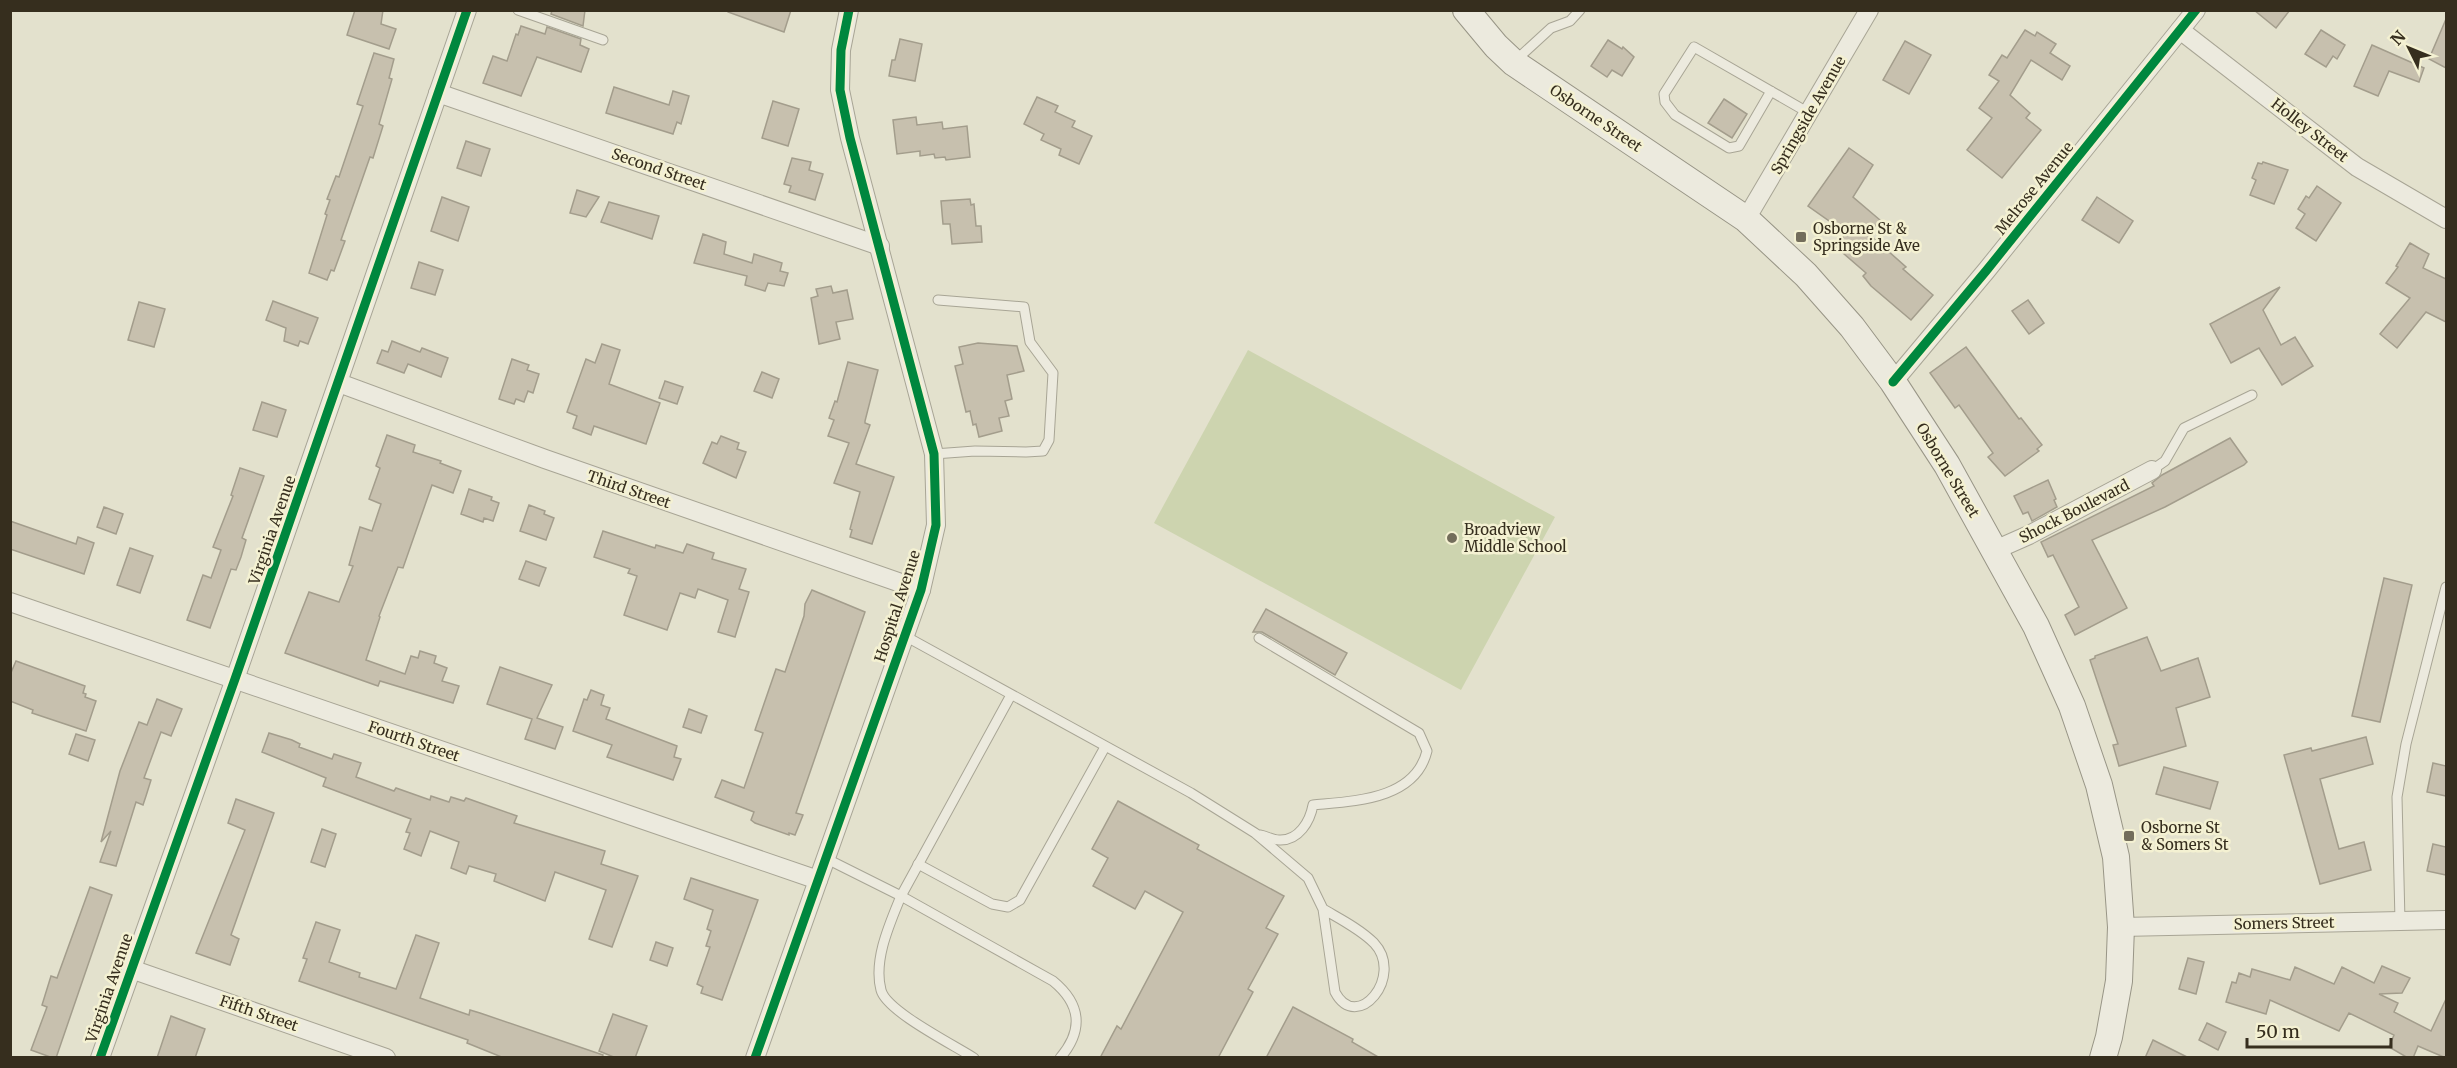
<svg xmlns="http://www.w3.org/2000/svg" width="2457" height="1068" font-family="Merriweather,serif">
  <rect width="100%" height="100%" fill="#e3e1cd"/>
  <path fill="#cdd4af" d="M1248,350L1555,517L1461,690L1154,523Z"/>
  <g fill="#c7c0ae" stroke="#a39d8c" stroke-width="1.5">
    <path d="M355,10H383L381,24L396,29L389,49L347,35Z"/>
    <path d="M552,10H585L583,26L551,14Z"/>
    <path d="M728,10H791L784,32L728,12Z"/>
    <path d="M2254,10H2290L2276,28Z"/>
    <path d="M2446,19V68L2429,59Z"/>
    <path d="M521,26L545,34L547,27L581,39L580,45L589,49L581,72L537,57L521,96L483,83L493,56L507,61L516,34L518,35Z"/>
    <path d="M2025,30L2035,36L2037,32L2056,44L2050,53L2070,66L2062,80L2031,60L2010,95L2030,113L2026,118L2041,130L2002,178L1967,150L1992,118L1979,108L1999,81L1989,75L2002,55L2007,58Z"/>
    <path d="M2321,30L2345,45L2337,59L2333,56L2326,67L2305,54Z"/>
    <path d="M900,39L922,44L915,81L889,76L892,60H895Z"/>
    <path d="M1608,40L1622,49L1623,47L1634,57L1622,76L1612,70L1607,77L1591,66Z"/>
    <path d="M1905,41L1931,55L1909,94L1883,80Z"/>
    <path d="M2372,45L2424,68L2419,82L2389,71L2378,96L2354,86Z"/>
    <path d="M374,53L394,59L389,78L392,79L379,124L383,126L373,158L370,157L341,240L345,241L334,271L331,270L327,280L309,273L327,215L325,214L330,200L327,199L336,176L339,177L363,106L357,104Z"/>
    <path d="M614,87L669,105L673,91L689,96L681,124L677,122L673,134L606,113Z"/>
    <path d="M1037,97L1058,106L1055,112L1075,121L1072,127L1092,136L1079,164L1059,155L1061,149L1041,140L1044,134L1024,124Z"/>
    <path d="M1724,99L1747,114L1732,138L1708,123Z"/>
    <path d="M773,101L799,109L788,146L762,138Z"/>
    <path d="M916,117L917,125L942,122L943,129L967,126L970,157L946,160L945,157L935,158L934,154L920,156V151L897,154L893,120Z"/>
    <path d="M466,141L490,149L481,176L457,168Z"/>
    <path d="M1849,148L1873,165L1853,197L1880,220L1869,234L1906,267L1903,269L1933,295L1911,320L1871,286L1863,276L1866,273L1836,247L1846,233L1808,206Z"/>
    <path d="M792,158L811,162L809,170L823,174L815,200L789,192L791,186L784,184Z"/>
    <path d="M2263,162L2288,170L2274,204L2250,195L2256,180L2252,178L2258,163L2262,164Z"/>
    <path d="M2317,186L2341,203L2316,241L2296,228L2305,214L2298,209L2306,196L2309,198Z"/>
    <path d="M577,190L599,197L586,217L570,213Z"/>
    <path d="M442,197L469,207L458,241L431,231Z"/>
    <path d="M2097,197L2133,221L2119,243L2082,220Z"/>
    <path d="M970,199L971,205L974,204L976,226H981L982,242L952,244L950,224H943L941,201Z"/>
    <path d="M609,202L659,216L652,239L601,222Z"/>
    <path d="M703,234L726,242L724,254L752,263L754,254L782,263L780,271L788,273L784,286L768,283L765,291L745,285L747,276L694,263Z"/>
    <path d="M2410,243L2429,254L2423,268L2446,279V322L2426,312L2397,348L2380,334L2410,298L2386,283L2398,267L2396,266Z"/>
    <path d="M419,262L443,270L435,295L411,288Z"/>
    <path d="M831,286L833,293L847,290L853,319L836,322L840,339L819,344L811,298L818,296L816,289Z"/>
    <path d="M2280,287L2263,310L2281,345L2295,337L2313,366L2282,385L2259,348L2231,363L2210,324Z"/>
    <path d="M2028,300L2044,323L2029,334L2012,311Z"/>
    <path d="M273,301L318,318L308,344L300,341L298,346L284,341L286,328L266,320Z"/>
    <path d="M139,302L165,309L154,347L128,340Z"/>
    <path d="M392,341L420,352L422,348L448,358L441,377L408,364L404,373L377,363L382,350L388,352Z"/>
    <path d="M978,343L1017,346L1024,371L1007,375L1012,399L1005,401L1009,416L999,418L1002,431L979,437L976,424L973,425L970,411L966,412L955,366L963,364L959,347Z"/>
    <path d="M602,344L620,350L609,384L660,403L646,444L594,426L591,435L573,428L577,416L567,412L586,359L595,363Z"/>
    <path d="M1966,347L2019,419L2021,418L2042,445L2037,449L2039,451L2005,476L1988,457L1993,453L1959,405L1955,408L1930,373Z"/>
    <path d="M512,359L529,365L527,370L539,374L533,393L528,391L524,402L516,399L514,404L499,399Z"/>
    <path d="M848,362L878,370L865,421V423L870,425L856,464L894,477L872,544L850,537L852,530L850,529L860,492L834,483L849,443L828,436L834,420L829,418L835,401L837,402Z"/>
    <path d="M762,372L779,379L772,398L754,391Z"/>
    <path d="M665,381L683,387L677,404L659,398Z"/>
    <path d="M262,402L286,410L277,437L253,430Z"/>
    <path d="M387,435L415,445L413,452L441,461L440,463L461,471L453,493L432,485L403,568L398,567L379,616L380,617L366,660L405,674L411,656L418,658L420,651L436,656L434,663L447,668L442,681L459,686L453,703L380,681L378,686L285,653L309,592L339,602L353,566L349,565L360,527L372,531L381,504L369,499L380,468L376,466Z"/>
    <path d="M721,436L739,443L737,449L746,452L736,478L703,463L712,442L717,444Z"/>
    <path d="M2230,438L2247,462L2244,465L2165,507L2092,540L2127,608L2075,635L2065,615L2079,607L2053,555L2048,557L2041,542L2154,486L2152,483L2162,475Z"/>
    <path d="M240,468L264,476L242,538L246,540L241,557L236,570L231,569L210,628L187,620L203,575L211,578L221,550L213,547L233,496L231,495Z"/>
    <path d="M2048,480L2056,499L2054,500L2057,507L2032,521L2028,512L2023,514L2014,496Z"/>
    <path d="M469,489L492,497L491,500L499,503L493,521L484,518L483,522L461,514Z"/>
    <path d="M529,505L545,511L544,514L554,518L546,540L520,531Z"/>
    <path d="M104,507L123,514L116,534L97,527Z"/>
    <path d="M10,521L76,544L78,537L94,543L84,574L10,549Z"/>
    <path d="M603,531L655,548L656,545L683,553L687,544L714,553L712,559L746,569L739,589L749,592L735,637L718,632L728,600L698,589L695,598L680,593L667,630L624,615L637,576L628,573L630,569L594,557Z"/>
    <path d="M130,548L153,556L140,593L117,585Z"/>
    <path d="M526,561L546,568L539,586L519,579Z"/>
    <path d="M2384,578L2412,585L2380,722L2352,716Z"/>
    <path d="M812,590L865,612L796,813L803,815L795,835L789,833V835L755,823L751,820L754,812L715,797L722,780L744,788L763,733L755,730L776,669L785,672L804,616L805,604Z"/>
    <path d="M1266,609L1347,653L1335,675L1262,632H1253Z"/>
    <path d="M2147,637L2161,671L2198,658L2210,697L2176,708L2186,746L2119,766L2113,745L2118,744L2090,660L2095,658V656Z"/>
    <path d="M16,661L85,686L83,693L86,694L85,697L96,701L86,731L32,713L33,710L10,701V675Z"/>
    <path d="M500,667L552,685L537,718L563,727L555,749L525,739L532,719L487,704Z"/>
    <path d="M591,690L604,695L601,705L610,708L606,719L677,746L674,757L681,759L673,780L607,757L612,745L573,731L584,699L587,700Z"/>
    <path d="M157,699L182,709L171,736L161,732L144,778L151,780L146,796L143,805L136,802L116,866L100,862L111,831L101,842L120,771L139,722L147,725Z"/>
    <path d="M689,709L707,716L701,733L683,727Z"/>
    <path d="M269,733L292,740L300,744L299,747L332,759L334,754L361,763L356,777L394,791L396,788L430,800L431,796L449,802L451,797L464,801L466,798L517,816L514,823L605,851L601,864L638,876L612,947L589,939L606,890L555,872L545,901L494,881L496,874L469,866L466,874L451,868L459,842L430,831L421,856L404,849L410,833L406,832L411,819L323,786L326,778L262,752Z"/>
    <path d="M76,734L95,740L88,761L69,754Z"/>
    <path d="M2366,737L2373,764L2320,779L2339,849L2364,842L2371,870L2320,884L2284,755L2311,748L2312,751Z"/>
    <path d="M2433,763L2446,766V796L2427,792Z"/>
    <path d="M2164,767L2218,782L2210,809L2156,794Z"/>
    <path d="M236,799L274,813L231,935L239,939L230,965L196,953L245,830L228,823Z"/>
    <path d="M1118,801L1199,845L1197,849L1284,896L1266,928L1278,934L1248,989L1253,992L1218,1058H1100L1117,1026L1121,1029L1183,912L1145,891L1135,909L1093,886L1108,858L1092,849Z"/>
    <path d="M322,829L336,834L325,867L311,862Z"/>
    <path d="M2433,844L2446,847V875L2427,871Z"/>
    <path d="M691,878L758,900L722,1000L701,993L703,987L697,984L710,947L706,946L711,931L707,929L713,910L684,899Z"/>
    <path d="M90,887L112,895L56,1058H53L31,1050L47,1007L42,1005L51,976L57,978Z"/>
    <path d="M316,922L340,930L329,962L360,973L359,977L396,989L416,935L439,943L420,998L469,1015L470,1010L480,1013L603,1055L602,1058H504L467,1043L468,1040L299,981L307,959L303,958Z"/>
    <path d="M656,942L673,948L667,966L650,960Z"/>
    <path d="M2188,958L2204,962L2196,994L2179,989Z"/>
    <path d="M2382,966L2410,978L2402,993L2379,994L2398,1003L2394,1012L2431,1031L2446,999V1058L2418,1046L2413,1058H2408L2389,1047L2394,1035L2349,1013L2339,1031L2270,1000L2266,1014L2226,1002L2232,982L2236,983L2239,973L2250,977L2252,969L2290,980L2295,967L2334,984L2342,967L2374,983Z"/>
    <path d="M1293,1007L1353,1039L1352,1042L1380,1058H1266Z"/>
    <path d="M613,1014L647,1026L635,1058H616L599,1051Z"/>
    <path d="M171,1016L205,1029L195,1058H157Z"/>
    <path d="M2207,1023L2226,1032L2218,1050L2199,1040Z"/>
    <path d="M2153,1040L2189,1058H2145Z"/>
  </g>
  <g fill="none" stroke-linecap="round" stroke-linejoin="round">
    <g stroke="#a8a595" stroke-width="11">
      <g id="lane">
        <path d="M518,10L603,40"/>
        <path d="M1515,61L1551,28L1570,21L1580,10"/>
        <path d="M1771,91L1739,146L1729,148L1675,115L1665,102L1664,94L1694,47L1809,113"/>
        <path d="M934,454L975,451L1026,452L1043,451L1049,440L1053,373L1030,342L1024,307L938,300"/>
        <path d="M2152,470L2165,461L2184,428L2252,395"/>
        <path d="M905,636L1191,793L1255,833L1308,878L1323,909L1335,992C1357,1034 1405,976 1374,943C1360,929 1340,919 1323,909"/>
        <path d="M1259,638L1419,733L1427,751C1415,800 1354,801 1313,805C1310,821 1299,841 1279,840C1273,840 1266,836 1260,835"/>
        <path d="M825,858L901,896L1011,695"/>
        <path d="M918,864L992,904L1008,907L1020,900L1105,747"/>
        <path d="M2400,921L2397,797L2406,744L2446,587"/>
        <path d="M974,1058C954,1045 886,1011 881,990C873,960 890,923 901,896L1053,981C1081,1004 1084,1030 1060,1058"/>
      </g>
    </g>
    <g stroke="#a8a595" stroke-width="20">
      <g id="street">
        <path d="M2180,30L2357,167L2446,219"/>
        <path d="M438,93L880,246"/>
        <path d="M1746,219L1869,10"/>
        <path d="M1893,382L1986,271L2196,10"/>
        <path d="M339,383L545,459L921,590"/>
        <path d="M1995,550L2029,535L2152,470"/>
        <path d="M10,602L818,880"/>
        <path d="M2121,927L2446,920"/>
        <path d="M131,969L386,1058"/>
        <path d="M100,1058L235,679L467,10"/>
        <path d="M755,1058L921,590L936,525L934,454L850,138L840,90L841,50L849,10"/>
      </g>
    </g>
    <g stroke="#989586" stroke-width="28">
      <path id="secondary" d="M1466,10L1496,46L1514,63L1746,219L1806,275L1852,327L1893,382L1947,465L2036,626L2072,706L2099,785L2116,857L2121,927L2119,981L2109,1037L2103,1058"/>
    </g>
    <use href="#lane" stroke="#eceade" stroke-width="9"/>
    <use href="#street" stroke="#eceade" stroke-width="18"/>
    <use href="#secondary" stroke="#eceade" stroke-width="26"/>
    <g stroke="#f4f1d2" stroke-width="13">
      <g id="cycleway">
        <path d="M1893,382L1986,271L2196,10"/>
        <path d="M100,1058L235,679L467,10"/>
        <path d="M755,1058L921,590L936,525L934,454L850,138L840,90L841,50L849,10"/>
      </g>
    </g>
    <use href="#cycleway" stroke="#00873e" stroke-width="9"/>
  </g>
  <g fill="#736d5b" stroke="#f4f1d2" stroke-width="2">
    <rect x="1795" y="231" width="12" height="12" rx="3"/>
    <circle cx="1452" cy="538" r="6"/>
    <rect x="2123" y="830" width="12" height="12" rx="3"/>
  </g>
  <g text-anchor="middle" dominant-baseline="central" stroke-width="5" stroke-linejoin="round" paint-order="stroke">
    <g font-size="15" fill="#362e1e" stroke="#f4f1d2">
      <text transform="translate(1808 115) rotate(-60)">Springside Avenue</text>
      <text transform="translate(1596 118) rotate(34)">Osborne Street</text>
      <text transform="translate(2310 130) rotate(38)">Holley Street</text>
      <text transform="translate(659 169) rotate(19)">Second Street</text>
      <text transform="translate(2034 188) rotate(-51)">Melrose Avenue</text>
      <text transform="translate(1948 470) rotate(59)">Osborne Street</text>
      <text transform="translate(629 489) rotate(19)">Third Street</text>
      <text transform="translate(2074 511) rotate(-27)">Shock Boulevard</text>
      <text transform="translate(272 530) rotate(-71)">Virginia Avenue</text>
      <text transform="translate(897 606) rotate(-72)">Hospital Avenue</text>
      <text transform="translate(414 741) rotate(19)">Fourth Street</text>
      <text transform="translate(2284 923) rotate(-1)">Somers Street</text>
      <text transform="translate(109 988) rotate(-71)">Virginia Avenue</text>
      <text transform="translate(259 1013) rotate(19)">Fifth Street</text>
    </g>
    <g font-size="15" fill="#362e1e" stroke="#f4f1d2" text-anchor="start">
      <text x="1813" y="228">Osborne St &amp;<tspan x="1813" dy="17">Springside Ave</tspan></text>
      <text x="1464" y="529">Broadview<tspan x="1464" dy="17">Middle School</tspan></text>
      <text x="2141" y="827">Osborne St<tspan x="2141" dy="17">&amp; Somers St</tspan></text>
    </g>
  </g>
  <rect width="2457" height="1068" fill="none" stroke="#362e1e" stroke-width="24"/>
  <g transform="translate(2409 48) rotate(313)" stroke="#f4f1d2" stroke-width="4.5" paint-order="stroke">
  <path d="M0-4.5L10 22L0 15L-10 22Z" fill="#362e1e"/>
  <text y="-9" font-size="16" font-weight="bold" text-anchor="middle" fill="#362e1e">N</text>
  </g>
  <path d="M2247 1038v9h144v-9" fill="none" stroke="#362e1e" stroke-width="3"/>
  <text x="2256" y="1038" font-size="18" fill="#362e1e" stroke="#f4f1d2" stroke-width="4.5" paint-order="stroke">50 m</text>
</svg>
